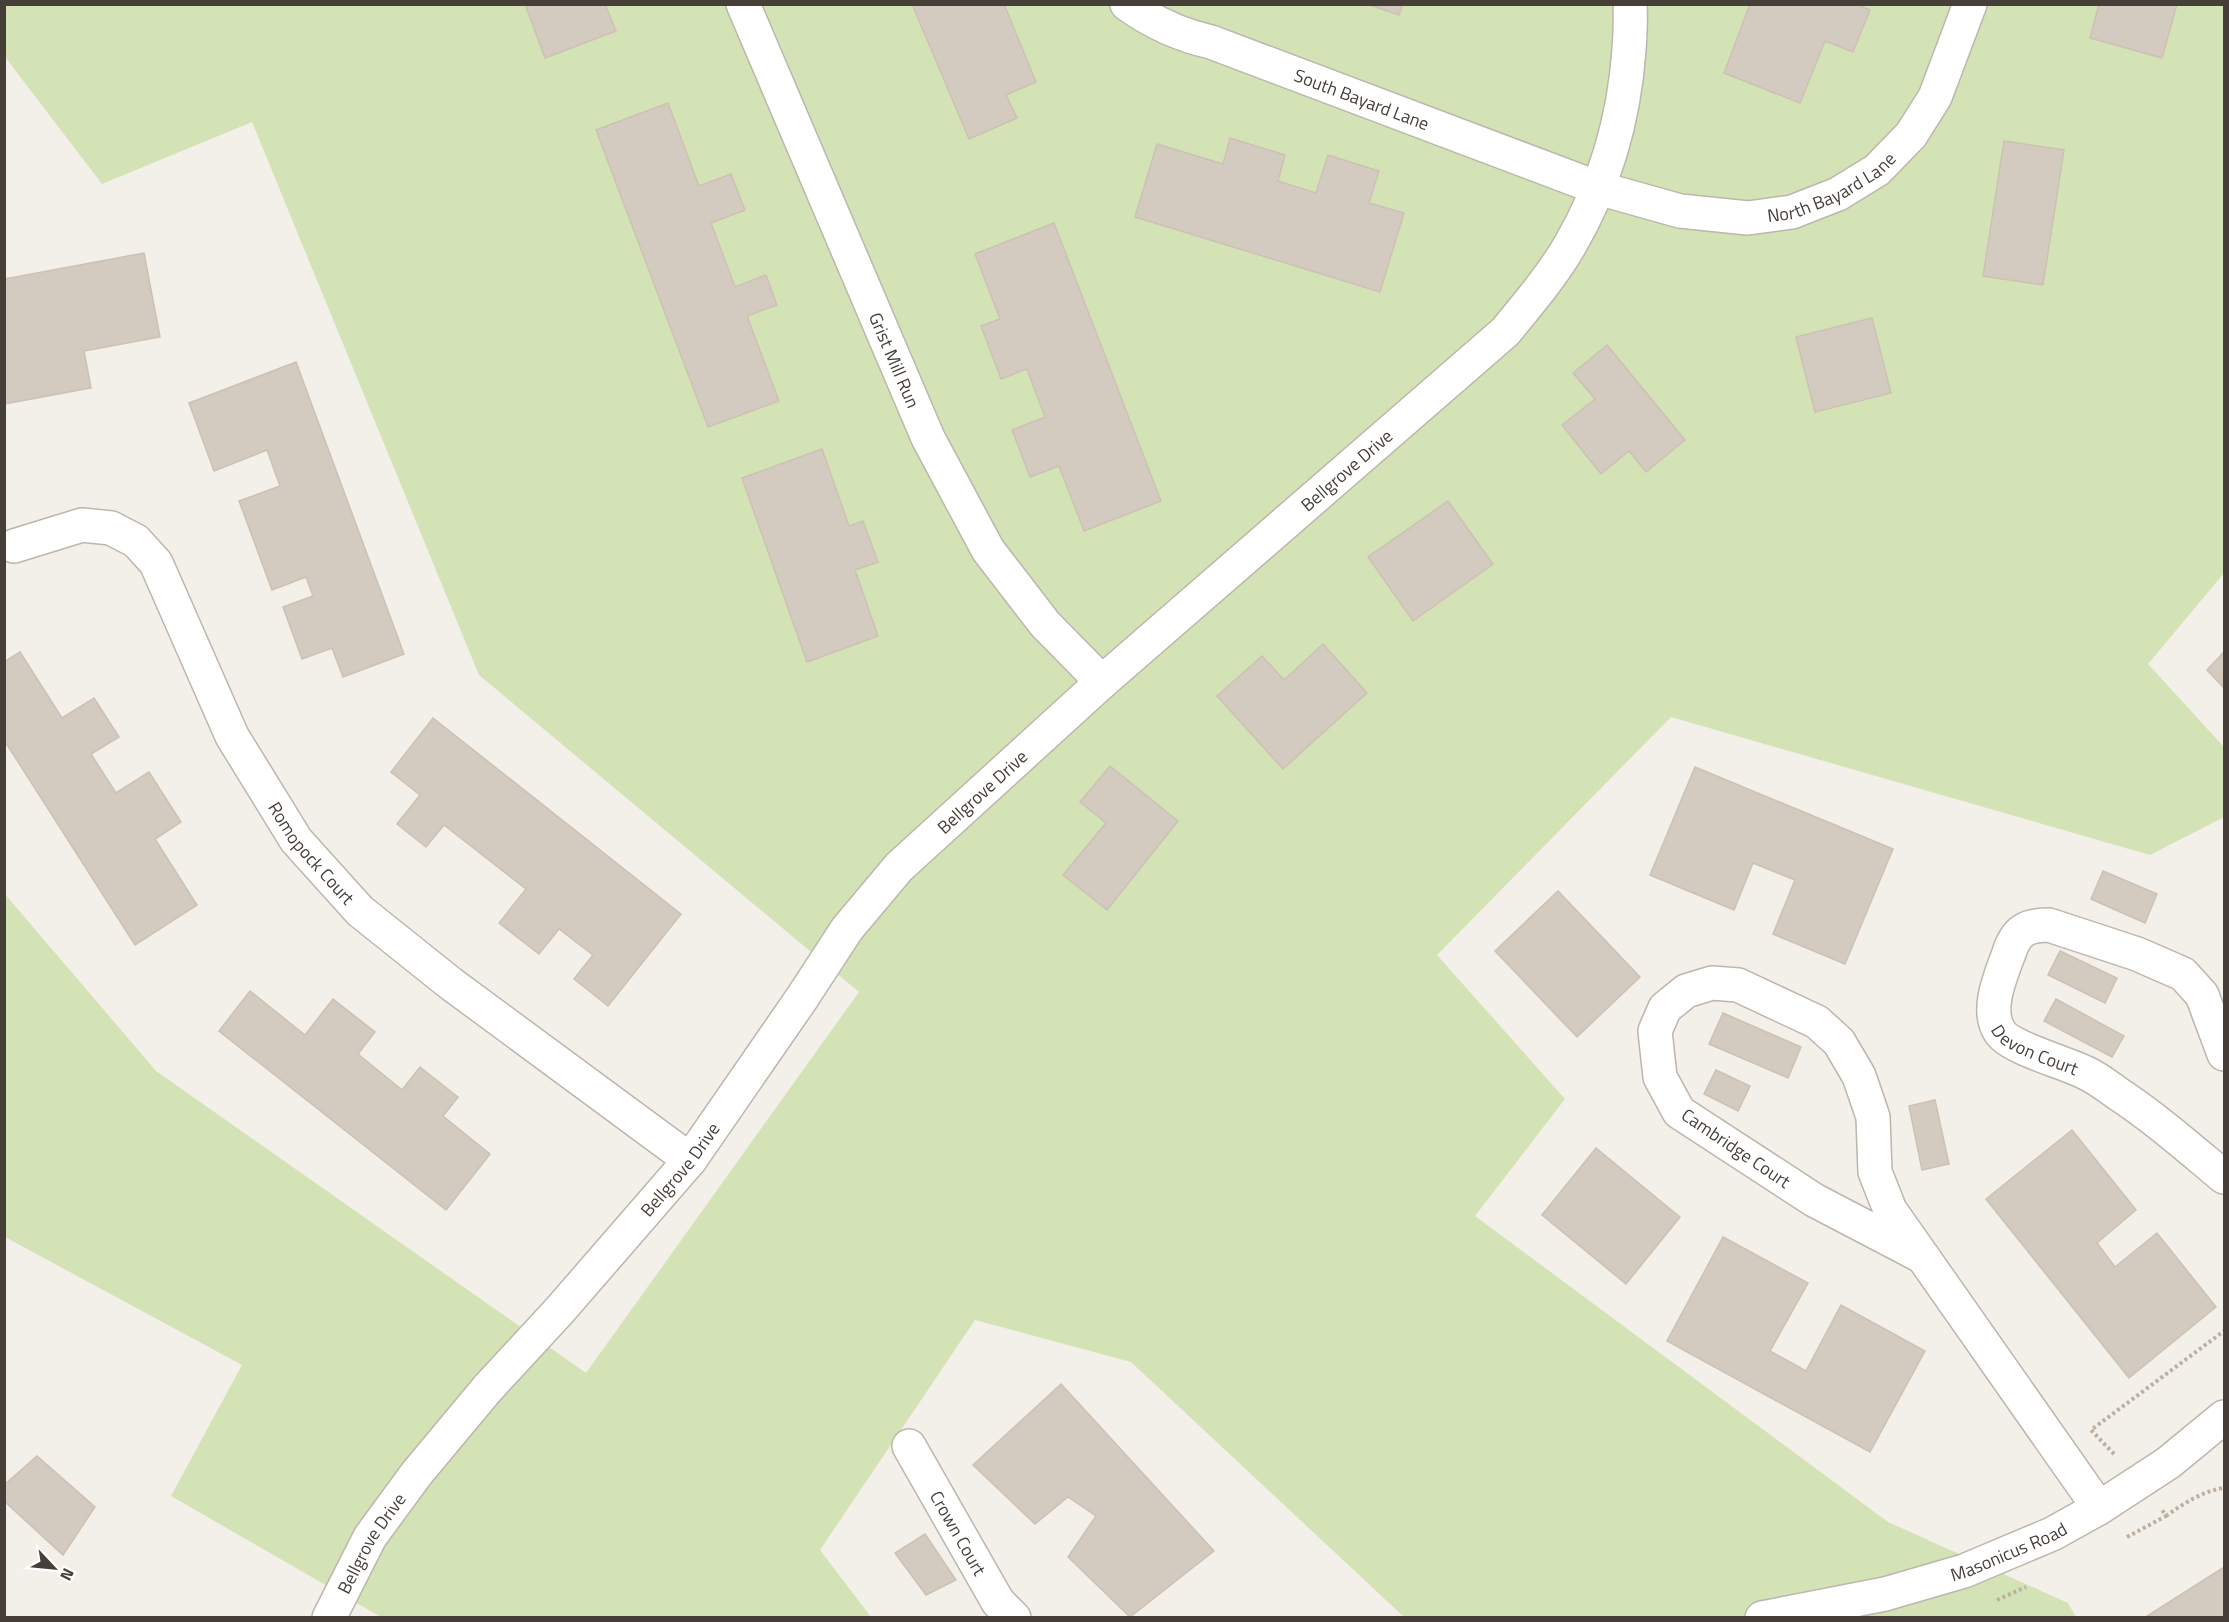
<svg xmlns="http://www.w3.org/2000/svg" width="2229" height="1622" font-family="'Titillium Web',sans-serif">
  <rect width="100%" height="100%" fill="#f3efe9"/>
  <path fill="#d3e3b6" d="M5,5H2224V573L2148,664L2224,747V817L2150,855L1671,717L1437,955L1565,1099L1475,1216L1888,1522L2068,1603L2076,1617H1404L1131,1362L975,1320L820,1550L871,1617H381L171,1496L242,1365L5,1237L4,893L156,1071L586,1373L859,992L479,675L252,122L102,184L5,57Z"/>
  <g fill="#d3cac0" stroke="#cdc1b3" stroke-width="1.5">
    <path d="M525,4H605L616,31L545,58Z"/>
    <path d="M912,4H1004L1036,82L1006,95L1017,118L969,139Z"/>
    <path d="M1367,4H1403L1399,15Z"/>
    <path d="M1750,4H1855L1870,10L1853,52L1825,41L1800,103L1724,73Z"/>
    <path d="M2099,4H2177L2162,58L2090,38Z"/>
    <path d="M668,103L699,186L731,174L745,210L711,223L735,287L766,275L777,305L747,316L779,401L708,427L596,130Z"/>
    <path d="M1230,138L1285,155L1278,181L1316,193L1328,155L1379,171L1369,203L1404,213L1380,292L1135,217L1157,144L1223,164Z"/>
    <path d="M2004,141L2064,150L2043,285L1983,276Z"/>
    <path d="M1054,223L1161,501L1084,531L1059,466L1030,477L1012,430L1045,417L1027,369L1001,379L981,326L1000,319L975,254Z"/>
    <path d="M144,253L160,337L84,351L91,388L4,404V279Z"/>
    <path d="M1872,318L1891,393L1815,412L1796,337Z"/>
    <path d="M1607,345L1685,440L1646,472L1629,451L1601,474L1562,425L1595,399L1573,373Z"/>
    <path d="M296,362L404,654L343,677L332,648L302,659L283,607L313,596L306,577L272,590L239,501L280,486L267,450L214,471L189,403Z"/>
    <path d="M822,449L849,526L863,521L878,562L855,570L878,636L807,662L742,478Z"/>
    <path d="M1448,501L1493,564L1413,621L1368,557Z"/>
    <path d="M1323,644L1367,693L1283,769L1217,696L1262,656L1284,680Z"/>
    <path d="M20,652L62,718L94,698L119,737L91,754L116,793L149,772L181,822L155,839L197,905L135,945L4,740V662Z"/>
    <path d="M2224,652V688L2207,670Z"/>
    <path d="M433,718L681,914L608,1006L574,979L593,955L559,929L539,954L499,923L526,889L444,825L426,847L397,824L420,795L391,772Z"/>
    <path d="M1110,766L1178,821L1107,910L1063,875L1106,823L1080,802Z"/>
    <path d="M1695,767L1893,849L1845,964L1773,934L1795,880L1753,863L1734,910L1650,875Z"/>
    <path d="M2103,871L2157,894L2145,923L2091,899Z"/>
    <path d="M1558,891L1640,977L1577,1037L1495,951Z"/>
    <path d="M2060,951L2117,978L2105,1003L2048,975Z"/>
    <path d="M250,991L305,1035L333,999L375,1032L358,1054L402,1090L420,1067L458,1097L443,1116L490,1154L446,1210L219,1031Z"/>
    <path d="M2056,999L2124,1036L2112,1057L2044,1021Z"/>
    <path d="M1723,1013L1801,1047L1788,1078L1709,1044Z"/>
    <path d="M1716,1070L1750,1086L1738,1111L1704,1094Z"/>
    <path d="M1935,1100L1949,1164L1922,1170L1909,1106Z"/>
    <path d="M2072,1130L2136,1210L2097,1243L2115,1267L2157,1233L2216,1307L2129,1378L1986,1199Z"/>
    <path d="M1596,1148L1680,1217L1626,1284L1542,1215Z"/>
    <path d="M1723,1237L1808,1283L1770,1351L1806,1371L1841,1305L1925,1351L1870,1452L1667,1341Z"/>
    <path d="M1061,1384L1214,1551L1130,1617L1068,1557L1096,1516L1068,1497L1035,1524L973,1465Z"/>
    <path d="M37,1456L95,1507L63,1555L4,1501V1485Z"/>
    <path d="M925,1534L956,1580L926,1595L895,1553Z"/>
    <path d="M2224,1567V1618H2144Z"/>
  </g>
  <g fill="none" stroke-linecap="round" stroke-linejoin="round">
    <g stroke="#bdb6ac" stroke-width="36">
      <g id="street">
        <path id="s1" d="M743,4L928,438L988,550L1045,624L1102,682"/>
        <path id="s2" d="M1127,4C1152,22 1180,35 1211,42L1598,188L1680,211L1748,218L1792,212L1838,194L1877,170L1911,135L1935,97L1970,4"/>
        <path id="s3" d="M14,546L82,525L111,528L136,541L156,563L232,736L296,840L360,911L450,983L690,1160"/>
        <path d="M1712,983L1738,985L1817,1022L1839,1042L1859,1076L1873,1117L1875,1172L1890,1210L1923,1257L1814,1200L1679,1112L1660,1077L1655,1031L1665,1008L1686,991Z"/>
        <path id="s4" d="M2224,1054L2202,995L2183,974L2137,954L2049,925C2026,925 2016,931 2009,953C2001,975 1985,1010 2000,1032C2010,1048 2067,1063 2086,1073C2097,1078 2107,1086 2117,1093C2155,1118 2189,1148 2224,1177"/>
        <path d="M1923,1257L2099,1508"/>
        <path id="s5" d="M909,1446L998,1602L1014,1618"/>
        <path id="s6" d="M329,1618L370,1537L417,1473L487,1389L560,1310L690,1160L802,998L847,929L899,867L1102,682L1505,332C1528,304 1552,276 1570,245C1605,185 1624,119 1629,50C1630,35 1631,20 1630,4"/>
        <path id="s7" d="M1762,1618L1885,1594L1964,1571L2052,1534L2099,1508L2168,1463L2224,1417"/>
      </g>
    </g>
    <g stroke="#beb09f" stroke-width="4" stroke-dasharray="3 3" stroke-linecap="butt">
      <path d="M2114,1454L2091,1430L2224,1331"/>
      <path d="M2166,1516C2184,1503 2203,1491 2224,1488"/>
      <path d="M2127,1537L2166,1516L2162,1510"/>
      <path d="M1997,1600L2026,1587"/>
    </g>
    <use href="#street" stroke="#fff" stroke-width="33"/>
  </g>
  <g text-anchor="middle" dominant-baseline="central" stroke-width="6" stroke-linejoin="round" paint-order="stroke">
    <g font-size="18" fill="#463f38" stroke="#fff">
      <text stroke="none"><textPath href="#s2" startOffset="254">South Bayard Lane</textPath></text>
      <text stroke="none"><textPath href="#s2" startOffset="750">North Bayard Lane</textPath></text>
      <text stroke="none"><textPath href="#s1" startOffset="387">Grist Mill Run</textPath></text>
      <text stroke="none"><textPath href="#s6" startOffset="1544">Bellgrove Drive</textPath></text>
      <text stroke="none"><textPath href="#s6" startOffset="1058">Bellgrove Drive</textPath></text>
      <text stroke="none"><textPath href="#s3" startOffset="489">Romopock Court</textPath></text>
      <text stroke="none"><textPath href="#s4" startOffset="410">Devon Court</textPath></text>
      <text transform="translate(1736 1148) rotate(34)">Cambridge Court</text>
      <text stroke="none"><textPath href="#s6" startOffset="572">Bellgrove Drive</textPath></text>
      <text stroke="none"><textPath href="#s5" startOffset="100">Crown Court</textPath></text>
      <text stroke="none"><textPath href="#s6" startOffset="86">Bellgrove Drive</textPath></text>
      <text stroke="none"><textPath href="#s7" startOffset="256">Masonicus Road</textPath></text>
    </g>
  </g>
  <rect width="2229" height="1622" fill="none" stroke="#463f38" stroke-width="12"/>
  <g transform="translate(54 1568) rotate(116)" stroke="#ffffff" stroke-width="4.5" paint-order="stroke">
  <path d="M0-4.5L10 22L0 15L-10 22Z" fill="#463f38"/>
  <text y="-9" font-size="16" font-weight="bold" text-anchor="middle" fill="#463f38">N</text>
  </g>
</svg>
